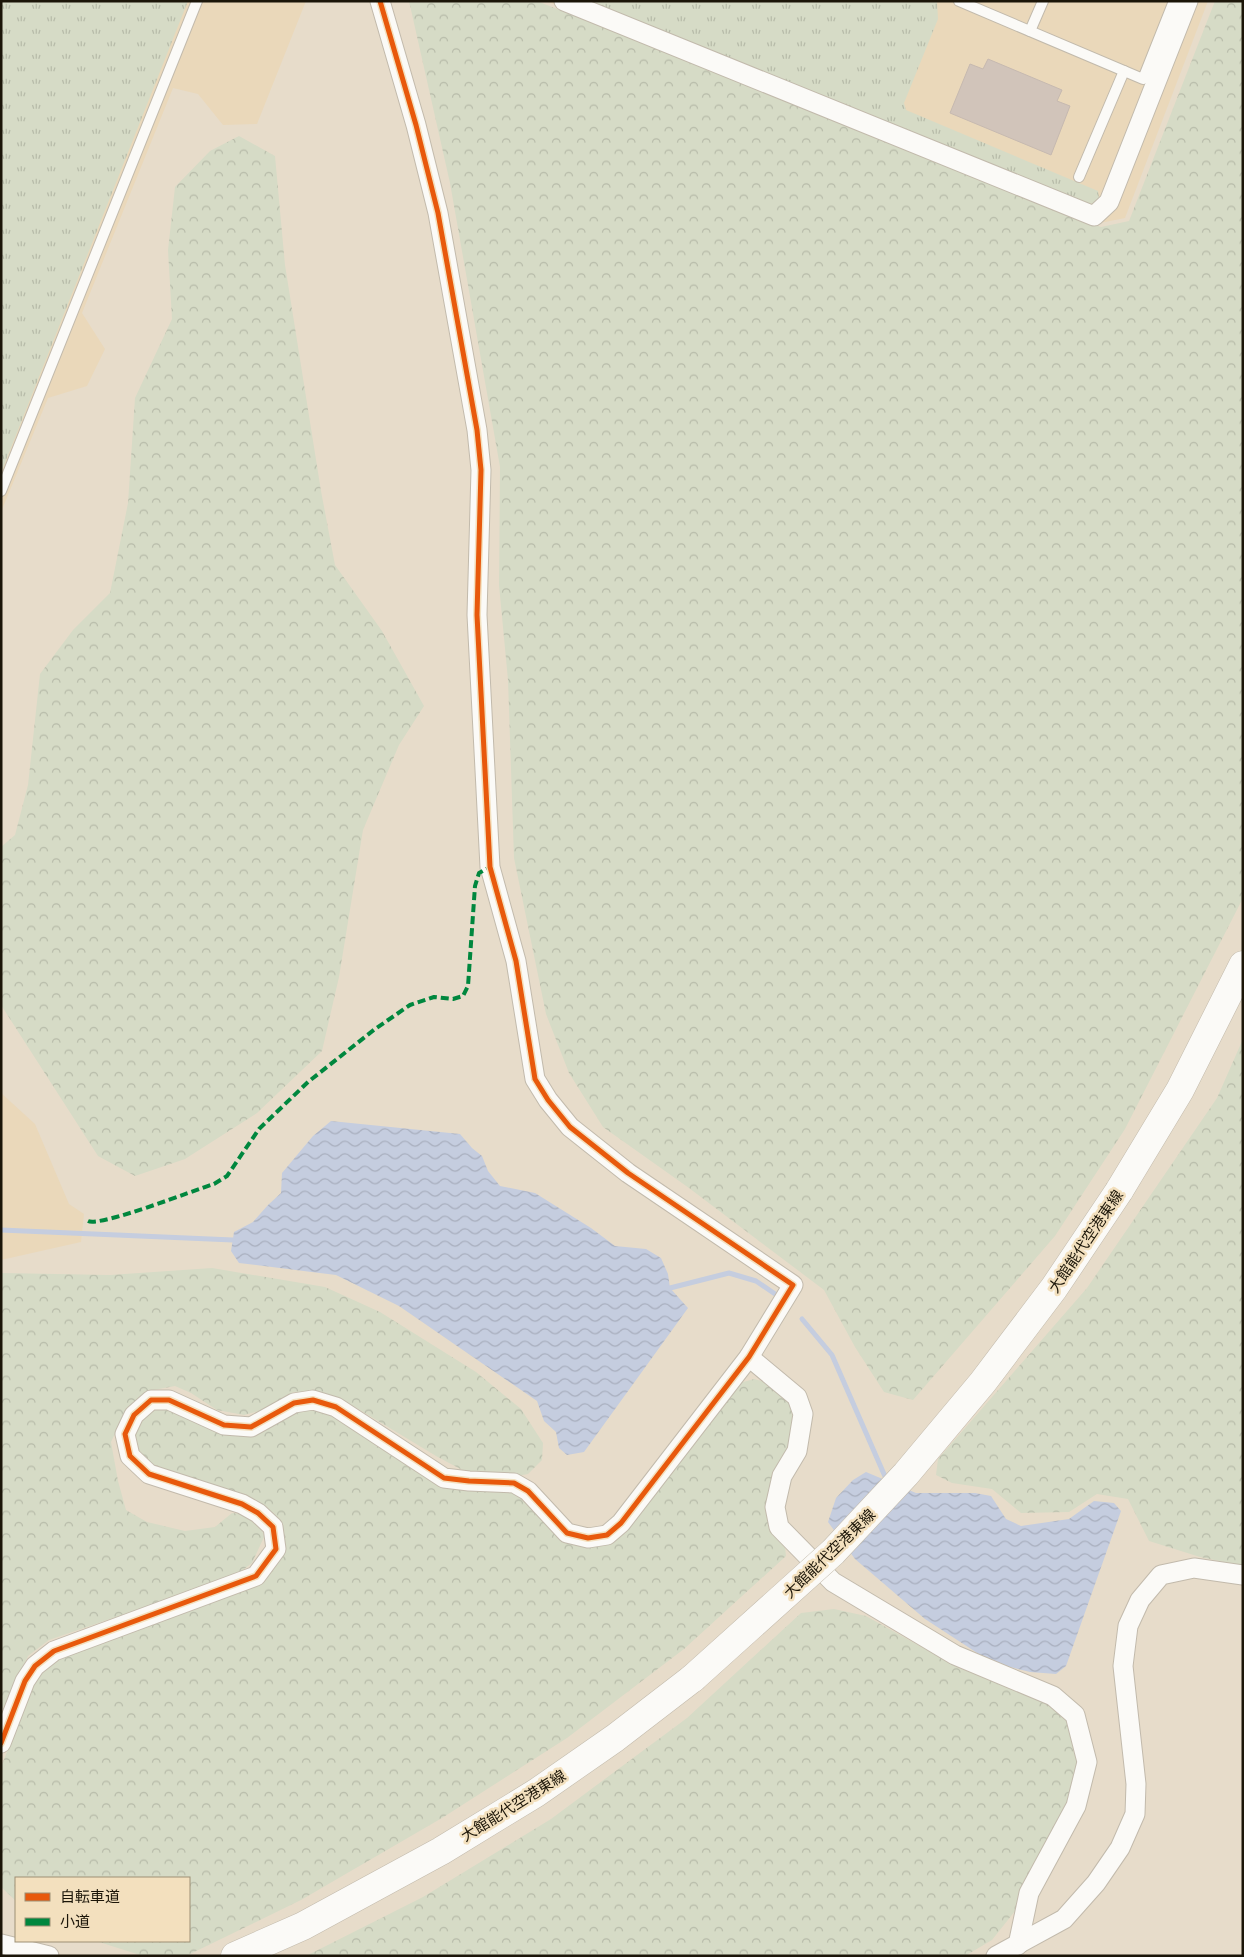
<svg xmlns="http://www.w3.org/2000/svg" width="1244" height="1957" font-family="Commissioner,'Noto Sans JP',sans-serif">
  <defs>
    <pattern id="grass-tufts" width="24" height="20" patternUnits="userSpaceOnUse" patternTransform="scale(1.25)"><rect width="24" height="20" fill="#d6dbc6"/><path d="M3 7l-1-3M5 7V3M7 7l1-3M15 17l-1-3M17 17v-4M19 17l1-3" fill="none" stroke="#b7bba9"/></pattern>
    <pattern id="forest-crowns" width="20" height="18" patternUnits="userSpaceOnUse" patternTransform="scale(1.25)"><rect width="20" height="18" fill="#d6dbc6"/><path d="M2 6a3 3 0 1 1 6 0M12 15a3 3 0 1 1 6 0" fill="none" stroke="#b7bba9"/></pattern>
    <pattern id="water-waves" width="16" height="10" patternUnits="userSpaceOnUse" patternTransform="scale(1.25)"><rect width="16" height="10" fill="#c5cddf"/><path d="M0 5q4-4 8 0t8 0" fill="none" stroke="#a9afbe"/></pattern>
  </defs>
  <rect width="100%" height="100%" fill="#e7dcca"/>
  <g fill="#ead8ba">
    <path d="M1,1H306L257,124L223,125L198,94L173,88L82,313L105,349L87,386L48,398L1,512Z"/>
    <path d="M546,1H1208L1125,218L1100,223Z"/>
    <path d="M1,1093L35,1124L69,1204L84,1214L81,1242L1,1260Z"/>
  </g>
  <g fill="url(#grass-tufts)">
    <path d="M1,1H188L1,473Z"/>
    <path d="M581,1H937L938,19L904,103L906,110L1098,191L1099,198L1093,204L1078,201Z"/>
  </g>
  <g fill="url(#forest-crowns)">
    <path d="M409,1H537L1101,227L1129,221L1215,1H1243V898L1125,1129L1055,1236L913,1400L884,1392L855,1347L824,1290L689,1188L603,1127L569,1073L546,1014L514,858L508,680L499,585L500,467L450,183Z"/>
    <path d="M239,136L275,156L285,265L321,491L335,565L382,631L424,706L399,745L363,830L339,977L322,1051L257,1113L185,1159L135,1176L98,1156L1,1005V847L15,835L28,785L40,674L73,630L110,593L128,503L135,398L172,319L168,250L175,187L210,151Z"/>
    <path d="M1243,1039V1566L1200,1557L1149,1541L1128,1499L1097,1494L1069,1512L1021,1513L992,1489L952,1483L936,1475L938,1459L1087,1288L1217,1098Z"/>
    <path d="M212,1268L325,1287L380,1312L476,1372L521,1409L543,1443L542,1460L528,1474L501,1479L464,1471L436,1456L340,1398L315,1393L294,1392L259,1411L244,1415L217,1410L191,1393L175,1386L148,1391L127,1408L111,1442L118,1481L126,1510L147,1522L185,1531L215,1527L232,1513L244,1514L261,1525L264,1537L252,1563L235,1576L49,1640L28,1656L1,1712V1273L110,1275Z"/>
    <path d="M754,1379L775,1385L791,1402L793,1424L788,1453L769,1509L774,1536L785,1547L786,1556L684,1649L567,1738L442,1818L301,1900L186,1956H143L96,1941H189V1878H16V1901L1,1887V1767L37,1675L56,1660L265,1581L282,1557L284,1533L274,1513L256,1503L156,1469L135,1449V1428L147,1414L160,1406L226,1432L301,1408H319L342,1418L444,1484L510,1490L525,1497L590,1545L740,1383Z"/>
    <path d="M834,1609L866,1616L959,1668L1046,1701L1069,1722L1080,1760L1072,1801L1030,1872L1015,1911L992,1940L965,1956H306L423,1897L551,1819L687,1718L801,1613Z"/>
  </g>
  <g fill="url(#water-waves)">
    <path d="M331,1121L460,1134L472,1148L482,1156L488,1171L500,1186L535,1193L591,1228L615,1246L646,1249L661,1258L668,1274L670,1288L688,1308L584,1452L567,1455L559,1448L556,1432L544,1421L537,1401L399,1306L336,1275L239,1263L231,1251L234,1232L253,1222L268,1205L281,1193L282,1173L313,1136Z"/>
    <path d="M866,1472L916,1493H975L991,1496L1006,1519L1021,1526L1069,1519L1094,1501L1114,1503L1121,1511L1066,1666L1056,1674L1030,1672L991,1662L925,1619L855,1559L828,1522L836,1498L853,1480Z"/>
  </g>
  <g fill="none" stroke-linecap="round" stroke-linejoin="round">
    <g stroke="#c5cddf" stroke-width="5">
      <path d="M1,1230L233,1240"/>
      <path d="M670,1288L729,1273L756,1281L778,1296"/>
      <path d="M802,1319L832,1355L887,1481"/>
    </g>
  </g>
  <path fill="#d1c4ba" stroke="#c6b9b0" d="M988,59L1062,90L1057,101L1070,106L1051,155L950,113L970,64L983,69Z"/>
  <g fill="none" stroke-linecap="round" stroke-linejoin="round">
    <g stroke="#c2baac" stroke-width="12">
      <g id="service">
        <path d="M959,1L1143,79L1174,1"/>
        <path d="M1030,31L1043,1"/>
        <path d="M1079,177L1124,71"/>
        <path d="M1,491L197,1"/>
      </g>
    </g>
    <g stroke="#c2baac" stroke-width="21">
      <g id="minor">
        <path d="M564,1L1094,216L1109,202L1188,1"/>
        <path d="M749,1357L797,1397L803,1414L797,1451L782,1476L775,1507L779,1527L833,1582L955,1655L1053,1696L1075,1715L1087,1762L1076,1806L1029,1893L1018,1945"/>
        <path d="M1,1743L25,1681L35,1666L54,1651L256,1576L276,1549L273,1527L258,1513L242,1504L149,1474L130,1456L125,1434L134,1415L151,1400H169L224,1425L251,1427L294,1403L313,1400L336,1407L444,1478L469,1481L514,1483L528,1491L567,1533L588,1538L607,1535L621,1523L749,1357L793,1285L628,1173L570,1127L548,1100L535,1079L516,961L490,867L477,615L481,470L477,430L438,213L416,125L380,1"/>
        <path d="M1,1944L49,1956"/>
        <path d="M996,1956L1064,1919L1096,1883L1120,1848L1135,1814L1136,1784L1123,1666L1128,1626L1140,1600L1161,1575L1194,1568L1243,1575"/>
      </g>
    </g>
    <g stroke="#c2baac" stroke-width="29">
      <g id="secondary">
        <path d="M1119,1191L1180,1090L1243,965"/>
        <path d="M235,1956L303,1926L441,1851L536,1793L615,1738L693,1678"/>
      </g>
    </g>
    <use href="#service" stroke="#fbfaf7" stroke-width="10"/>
    <use href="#minor" stroke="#fbfaf7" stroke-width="19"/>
    <use href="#secondary" stroke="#fbfaf7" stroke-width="28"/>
    <g stroke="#c2baac" stroke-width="29" stroke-linecap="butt">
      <path id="secondary-bridge" d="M693,1678L833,1552L906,1474L983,1382L1054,1288L1119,1191"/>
    </g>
    <use href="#secondary-bridge" stroke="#fbfaf7" stroke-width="28"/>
    <path stroke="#00873e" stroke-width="4" stroke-dasharray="8 4" stroke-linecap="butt" d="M88,1221C101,1227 194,1190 214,1184L227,1176L259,1129L308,1082L375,1029L410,1005L434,997L453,999L463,996L468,986L475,886L479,873L490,867"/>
    <g stroke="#f3e0be" stroke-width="8">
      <path id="cycleway" d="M1,1743L25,1681L35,1666L54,1651L256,1576L276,1549L273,1527L258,1513L242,1504L149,1474L130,1456L125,1434L134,1415L151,1400H169L224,1425L251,1427L294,1403L313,1400L336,1407L444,1478L469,1481L514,1483L528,1491L567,1533L588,1538L607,1535L621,1523L749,1357L793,1285L628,1173L570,1127L548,1100L535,1079L516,961L490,867L477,615L481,470L477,430L438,213L416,125L380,1"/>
    </g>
    <use href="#cycleway" stroke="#e8590c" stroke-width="5"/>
  </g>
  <g text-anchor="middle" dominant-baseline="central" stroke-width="5" stroke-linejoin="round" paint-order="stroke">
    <g font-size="15" fill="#1b1508" stroke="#f3e0be">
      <text transform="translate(1085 1241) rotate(-56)">大館能代空港東線</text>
      <text transform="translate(829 1553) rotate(-44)">大館能代空港東線</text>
      <text transform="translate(513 1805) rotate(-32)">大館能代空港東線</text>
    </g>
  </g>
  <rect width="1244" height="1957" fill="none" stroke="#1b1508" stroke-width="5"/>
  <rect x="15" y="1877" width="175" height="65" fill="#f3e0be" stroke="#9d8f75"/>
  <rect x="25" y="1893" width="25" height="8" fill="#e8590c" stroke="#9d8f75"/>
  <text x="60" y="1902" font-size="15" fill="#1b1508">自転車道</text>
  <rect x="25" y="1918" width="25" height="8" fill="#00873e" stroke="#9d8f75"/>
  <text x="60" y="1927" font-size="15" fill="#1b1508">小道</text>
</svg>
